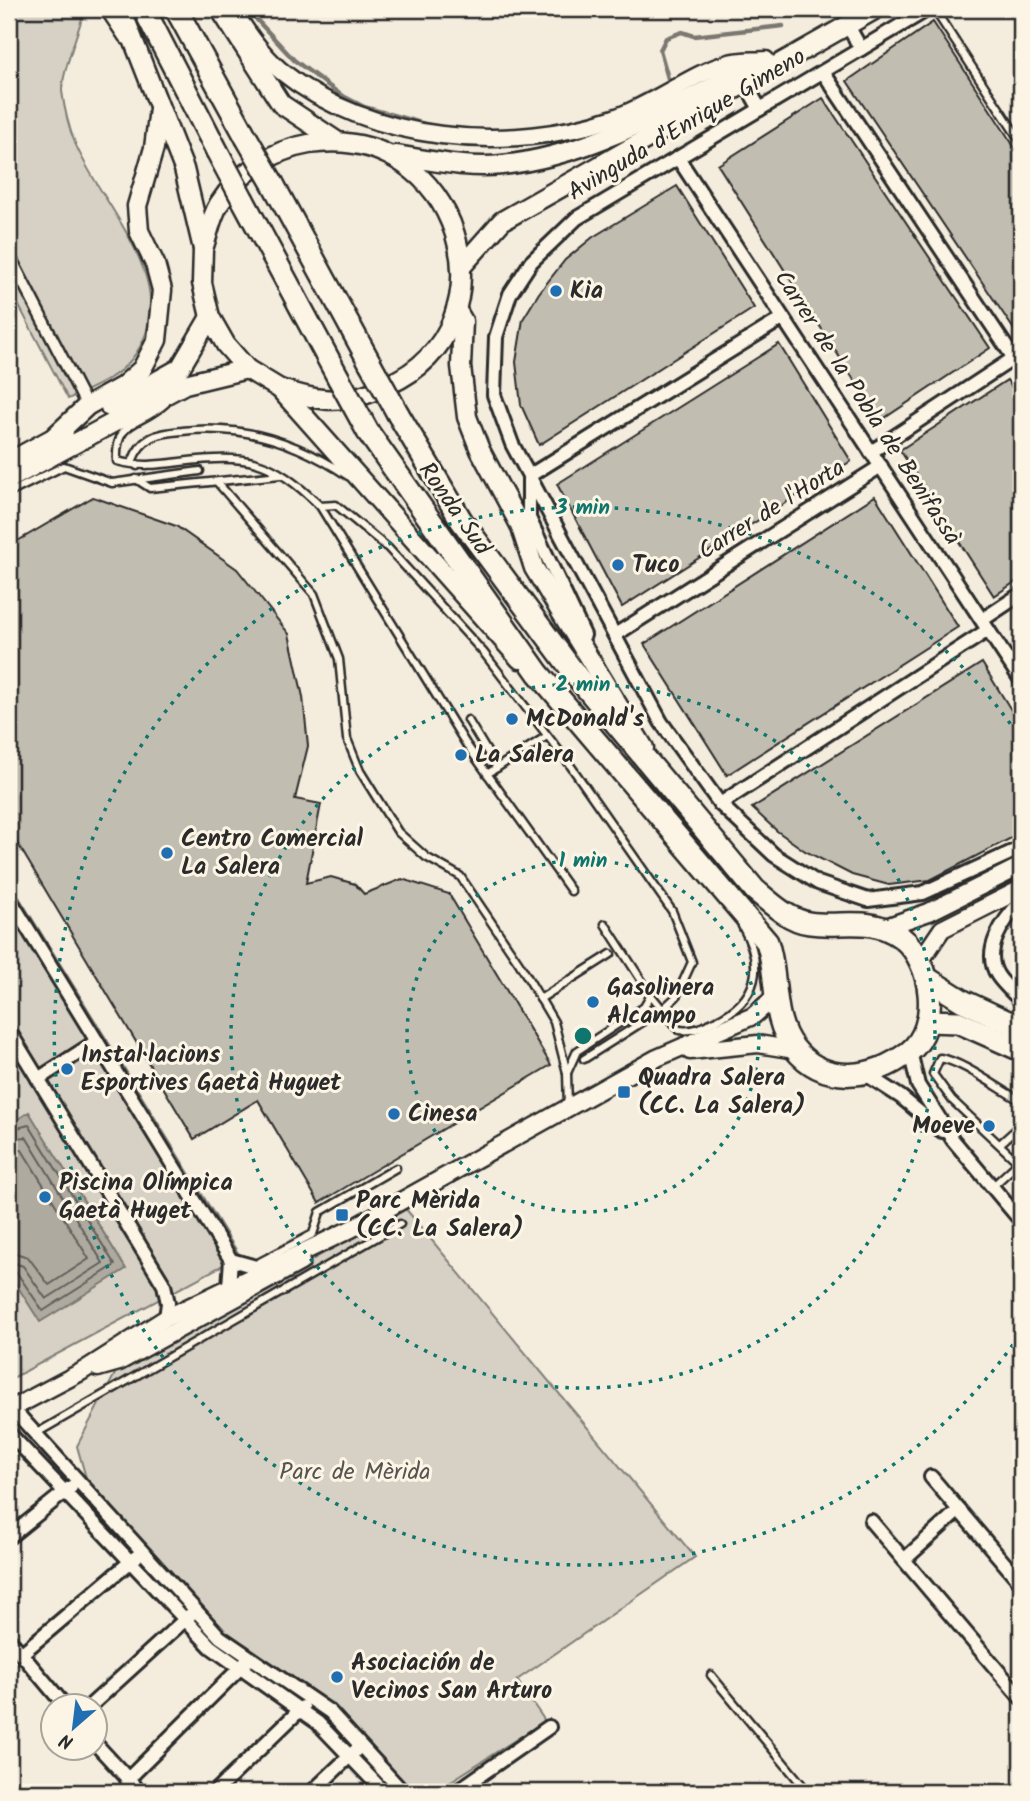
<svg xmlns="http://www.w3.org/2000/svg" width="1030" height="1801" font-family="Kalam,sans-serif">
  <rect width="100%" height="100%" fill="#f4edde"/>
  <filter id="ink" filterUnits="userSpaceOnUse"><feTurbulence type="fractalNoise" baseFrequency=".0143" numOctaves="2"/><feDisplacementMap in="SourceGraphic" scale="14" xChannelSelector="R" yChannelSelector="G"/><feConvolveMatrix kernelMatrix="1 2 1 2 8 2 1 2 1" color-interpolation-filters="sRGB"/></filter>
  <g filter="url(#ink)">
    <g fill="#d6d1c4" stroke="#807e78" stroke-width="2">
      <path d="M9,9H85C80,27 61,75 62,91C64,106 69,128 75,143C102,208 189,288 131,360C116,379 89,389 68,399L9,287Z"/>
      <path d="M9,881L240,1256L9,1380Z"/>
      <path d="M405,1208L695,1557L517,1680L545,1721L434,1792H406L330,1703L218,1628L88,1485L77,1446L118,1368Z"/>
    </g>
    <path fill="#afaaa0" stroke="#7a7771" stroke-width="2" d="M29,1112L126,1269L40,1322L9,1273V1125Z"/>
    <g fill="none" stroke-linecap="round" stroke-linejoin="round">
      <g stroke="#605e5a" stroke-width="2">
        <path d="M9,1130L29,1125L115,1265L43,1311L17,1273L9,1270"/>
        <path d="M9,1139L26,1137L103,1263L46,1299L23,1266L9,1261"/>
        <path d="M9,1150H22L89,1259L49,1285L28,1257L9,1251"/>
      </g>
      <g stroke="#7a7771" stroke-width="4.5">
        <path d="M251,9L257,20L294,60L341,95L364,107L428,125"/>
        <path d="M621,107L669,82L660,50L666,38L682,32L694,36L783,26"/>
      </g>
    </g>
    <g fill="#c2bdb1" stroke="#2b2b2b" stroke-width="2">
      <path d="M933,22L1021,157V340L847,81Z"/>
      <path d="M823,98L990,348L880,421L718,165Z"/>
      <path d="M677,186L754,308L539,445L521,405L516,362L523,319L539,293L565,260L593,237Z"/>
      <path d="M779,344L851,461L622,607L557,484Z"/>
      <path d="M1007,380L1021,401V578L994,596L900,450Z"/>
      <path d="M875,496L958,627L727,775L644,644Z"/>
      <path d="M93,497L176,526L237,569L289,634L303,697L308,746L295,799L321,804L306,883L331,877L355,884L364,894L402,879L449,894L551,1065L319,1203L258,1100L194,1139L9,829V546Z"/>
      <path d="M982,663L1021,726V833L930,880L889,885L852,875L805,851L777,831L752,808Z"/>
    </g>
    <g fill="none" stroke-linecap="round" stroke-linejoin="round">
      <g stroke="#2b2b2b" stroke-width="11">
        <g id="service">
          <path d="M934,9L1021,142"/>
          <path d="M166,403C140,427 115,418 117,461C139,467 157,465 180,462C248,454 270,458 320,506L466,744L571,891"/>
          <path d="M137,466L132,462C141,437 157,433 182,431C243,424 298,442 348,476"/>
          <path d="M136,479L150,488L280,475"/>
          <path d="M217,482L314,594L339,659L347,739L360,771L398,832L426,857L460,876L519,963L554,1022L567,1073L568,1106"/>
          <path d="M9,493L64,466L112,483L200,471"/>
          <path d="M320,506L336,505L388,548L484,653L570,765L672,911L692,962L676,997L663,1009L584,1059"/>
          <path d="M468,720L497,768"/>
          <path d="M487,774L547,736"/>
          <path d="M651,995L679,1030C694,1032 702,1027 715,1021C759,1000 765,966 742,926"/>
          <path d="M540,999L611,954"/>
          <path d="M567,1073L577,1051L644,1007L651,995L605,924"/>
          <path d="M1021,1101C999,1089 962,1061 940,1058L933,1074L952,1100L1021,1165"/>
          <path d="M1001,1143L1021,1125"/>
          <path d="M992,1187L1019,1162"/>
          <path d="M254,1265L313,1234L320,1212L396,1168"/>
          <path d="M35,1434L400,1224"/>
          <path d="M711,1675L808,1792"/>
        </g>
      </g>
      <g stroke="#2b2b2b" stroke-width="15">
        <path id="pedestrian" d="M9,255L87,406"/>
      </g>
      <g stroke="#2b2b2b" stroke-width="18">
        <g id="minor">
          <path d="M928,9L577,218L531,262L510,294L496,337L494,395L512,444L661,722L720,804L774,855L818,883L868,900L923,893L1021,848"/>
          <path d="M847,24L861,49"/>
          <path d="M823,72L1021,369"/>
          <path d="M745,83L760,109"/>
          <path d="M678,158L1021,680"/>
          <path d="M871,452L1014,358"/>
          <path d="M529,476L783,318"/>
          <path d="M529,480V518L584,635"/>
          <path d="M982,620L1021,594"/>
          <path d="M615,635L881,466"/>
          <path d="M720,804L988,630"/>
          <path d="M9,898L231,1260L263,1269"/>
          <path d="M1021,902C1004,919 981,951 998,976C1004,985 1014,993 1021,1001"/>
          <path d="M9,1031L164,1285L168,1303L166,1318"/>
          <path d="M910,1051L918,1085L953,1140L1021,1221"/>
          <path d="M867,1075L901,1097L942,1131"/>
          <path d="M38,1079L97,1041"/>
          <path d="M229,1286L231,1260"/>
          <path d="M12,1408L220,1637L330,1712L403,1792"/>
          <path d="M9,1433L211,1647L318,1723L384,1792"/>
          <path d="M931,1477L1021,1583"/>
          <path d="M871,1521L1021,1698"/>
          <path d="M9,1537L71,1487"/>
          <path d="M904,1560L959,1510"/>
          <path d="M9,1639L65,1706"/>
          <path d="M21,1654L136,1557"/>
          <path d="M90,1706L190,1615"/>
          <path d="M94,1742L140,1792"/>
          <path d="M127,1780L246,1662"/>
          <path d="M215,1792L303,1707"/>
          <path d="M312,1792L355,1751"/>
          <path d="M456,1792L549,1727"/>
        </g>
      </g>
      <g stroke="#2b2b2b" stroke-width="21">
        <g id="tertiary">
          <path d="M109,9L127,36"/>
          <path d="M232,9C246,31 261,54 281,71C370,143 509,154 614,118C654,105 688,75 729,63C740,60 754,61 766,60"/>
          <path d="M883,928L929,912L1021,866"/>
          <path d="M921,960L942,929L1021,889"/>
          <path d="M690,1051L758,1044L795,1050"/>
          <path d="M98,1368L119,1362L301,1262"/>
          <path d="M9,1410L81,1372L166,1318L351,1229L657,1058L753,1016L775,997"/>
        </g>
      </g>
      <g stroke="#2b2b2b" stroke-width="23">
        <g id="secondary">
          <path d="M121,9L184,169L203,249L202,283L210,317L226,345L247,369L280,389L520,659"/>
          <path d="M220,9L281,104L335,140"/>
          <path d="M395,155C429,160 467,169 502,165C590,156 668,109 746,70"/>
          <path d="M203,249C208,235 211,217 219,204C239,173 272,150 309,144C459,121 521,325 388,385C368,395 344,402 322,399C308,398 294,393 280,389"/>
          <path d="M462,266L502,221L876,9"/>
          <path d="M456,309L463,321L461,366L467,417L480,450L520,525L534,568L644,748"/>
          <path d="M110,407L180,368L210,317"/>
          <path d="M55,436L87,406L123,386L142,369L157,340L162,290L155,264L139,231L137,206L154,148L159,109"/>
          <path d="M9,462L64,432"/>
          <path d="M9,479L185,384L247,369"/>
        </g>
      </g>
      <g stroke="#2b2b2b" stroke-width="26">
        <g id="primary">
          <path d="M144,9L217,151"/>
          <path d="M176,9L246,137"/>
          <path d="M273,184L370,363"/>
          <path d="M243,200L339,379"/>
          <path d="M368,432L538,673L767,942C779,977 770,1018 794,1048C824,1086 874,1079 909,1052C941,1027 933,962 902,938C871,915 841,928 809,923C788,920 771,903 755,890L578,678L461,520L398,414"/>
          <path d="M928,979L963,1001L1021,1028"/>
          <path d="M928,1021L958,1022L1021,1050"/>
        </g>
      </g>
      <use href="#service" stroke="#fcf5e5" stroke-width="6"/>
      <use href="#pedestrian" stroke="#fcf5e5" stroke-width="10"/>
      <use href="#minor" stroke="#fcf5e5" stroke-width="12"/>
      <use href="#tertiary" stroke="#fcf5e5" stroke-width="16"/>
      <use href="#secondary" stroke="#fcf5e5" stroke-width="18"/>
      <use href="#primary" stroke="#fcf5e5" stroke-width="21"/>
      <g stroke="#2b2b2b" stroke-width="26" stroke-linecap="butt">
        <g id="primary-bridge">
          <path d="M246,137L273,184"/>
          <path d="M217,151L243,200"/>
          <path d="M370,363L398,414"/>
          <path d="M339,379L368,432"/>
        </g>
      </g>
      <use href="#primary-bridge" stroke="#fcf5e5" stroke-width="21"/>
    </g>
  </g>
  <g fill="none" stroke="#0f766e" stroke-width="3.5" stroke-dasharray="3.5 7">
    <circle cx="583" cy="1036" r="176"/>
    <circle cx="583" cy="1036" r="352"/>
    <path d="M1019 1336A529 529 0 1 1 1019 736"/>
  </g>
  <g fill="#1f6fb2" stroke="#fcf5e5" stroke-width="2.5">
    <circle cx="556" cy="291" r="7"/>
    <circle cx="618" cy="565" r="7"/>
    <circle cx="512" cy="719" r="7"/>
    <circle cx="461" cy="755" r="7"/>
    <circle cx="167" cy="853" r="7"/>
    <circle cx="593" cy="1002" r="7"/>
    <circle cx="67" cy="1069" r="7"/>
    <rect x="617" y="1085" width="14" height="14" rx="3.5"/>
    <circle cx="394" cy="1114" r="7"/>
    <circle cx="989" cy="1126" r="7"/>
    <circle cx="45" cy="1197" r="7"/>
    <rect x="335" y="1208" width="14" height="14" rx="3.5"/>
    <circle cx="337" cy="1677" r="7"/>
  </g>
  <g text-anchor="middle" dominant-baseline="central" stroke-width="6" stroke-linejoin="round" paint-order="stroke">
    <g font-size="24" fill="#2b2b2b" stroke="#fcf5e5">
      <text transform="translate(687 125) rotate(-31)">Avinguda d'Enrique Gimeno</text>
      <text transform="translate(867 408) rotate(57)">Carrer de la Pobla de Benifassà</text>
      <text transform="translate(454 509) rotate(55)">Ronda Sud</text>
      <text transform="translate(772 510) rotate(-32)">Carrer de l'Horta</text>
    </g>
    <g font-size="24" font-weight="bold" fill="#2b2b2b" stroke="#fcf5e5" text-anchor="start">
      <text x="570" y="291">Kia</text>
      <text x="632" y="565">Tuco</text>
      <text x="526" y="719">McDonald's</text>
      <text x="475" y="755">La Salera</text>
      <text x="181" y="839">Centro Comercial<tspan x="181" dy="28">La Salera</tspan></text>
      <text x="607" y="988">Gasolinera<tspan x="607" dy="28">Alcampo</tspan></text>
      <text x="81" y="1055">Instal·lacions<tspan x="81" dy="28">Esportives Gaetà Huguet</tspan></text>
      <text x="638" y="1078">Quadra Salera<tspan x="638" dy="28">(CC. La Salera)</tspan></text>
      <text x="408" y="1114">Cinesa</text>
      <text x="975" y="1126" text-anchor="end">Moeve</text>
      <text x="59" y="1183">Piscina Olímpica<tspan x="59" dy="28">Gaetà Huget</tspan></text>
      <text x="356" y="1201">Parc Mèrida<tspan x="356" dy="28">(CC. La Salera)</tspan></text>
      <text x="351" y="1663">Asociación de<tspan x="351" dy="28">Vecinos San Arturo</tspan></text>
    </g>
    <g font-size="24" fill="#565451" stroke="#fcf5e5">
      <text x="355" y="1472">Parc de Mèrida</text>
    </g>
  </g>
  <circle cx="583" cy="1036" r="10" fill="#0f766e" stroke="#fcf5e5" stroke-width="3.5"/>
  <g font-size="21" text-anchor="middle" font-weight="bold" fill="#0f766e" stroke="#fcf5e5" stroke-width="6" stroke-linejoin="round" paint-order="stroke">
    <text x="583" y="514">3 min</text>
    <text x="583" y="691">2 min</text>
    <text x="583" y="867">1 min</text>
  </g>
  <rect width="1030" height="1801" fill="none" stroke="#fcf5e5" stroke-width="35"/>
  <rect x="18" y="18" width="995" height="1766" fill="none" stroke="#2b2b2b" stroke-width="2.5" filter="url(#ink)"/>
  <g transform="translate(74 1727) rotate(208)"><circle r="33" fill="#fcf5e5" stroke="#a8a49b" stroke-width="2"/>
  <path d="M0-5L12 26L0 18L-12 26Z" fill="#1f6fb2"/>
  <text y="-10" font-size="19" font-weight="bold" text-anchor="middle" fill="#2b2b2b">N</text>
  </g>
</svg>
